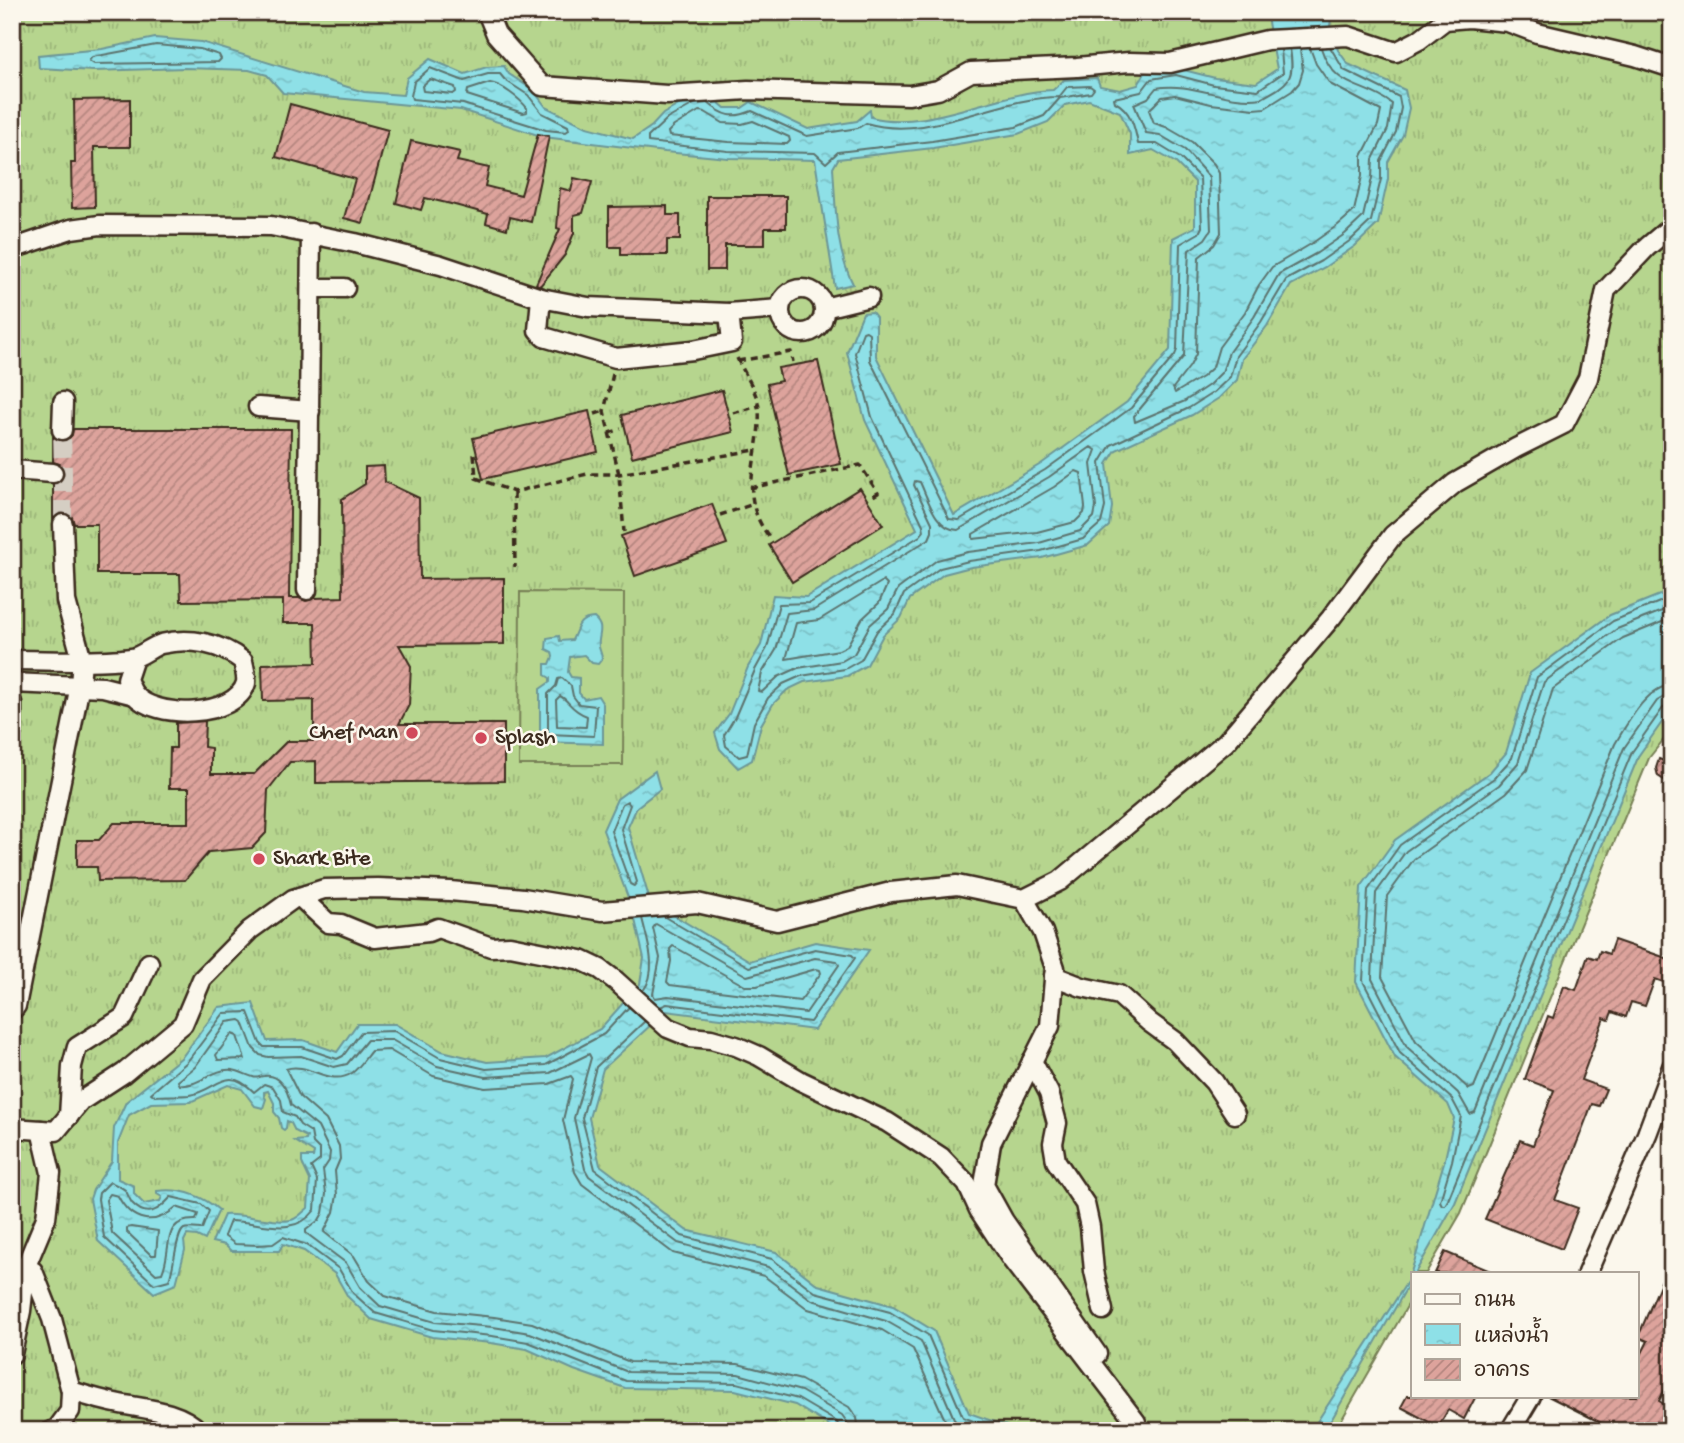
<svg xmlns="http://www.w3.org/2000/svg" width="1684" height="1443" font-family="'Gochi Hand','Playpen Sans Thai',sans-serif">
  <defs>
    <pattern id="grass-tufts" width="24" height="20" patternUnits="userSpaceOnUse" patternTransform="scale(1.75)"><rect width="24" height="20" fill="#b6d58e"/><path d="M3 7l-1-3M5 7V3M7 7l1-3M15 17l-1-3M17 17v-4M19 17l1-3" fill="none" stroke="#9db77a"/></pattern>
    <pattern id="water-ripples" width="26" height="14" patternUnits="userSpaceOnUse" patternTransform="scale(1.75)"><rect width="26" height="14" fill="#8ee0e7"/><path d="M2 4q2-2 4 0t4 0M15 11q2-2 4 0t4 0" fill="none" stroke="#7bc0c6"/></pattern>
    <pattern id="building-hatch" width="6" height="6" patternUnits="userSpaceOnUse" patternTransform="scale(1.75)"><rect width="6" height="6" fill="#dda39c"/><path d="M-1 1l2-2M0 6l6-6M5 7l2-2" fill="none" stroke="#b4857f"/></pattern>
  </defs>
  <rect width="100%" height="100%" fill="#fbf7ec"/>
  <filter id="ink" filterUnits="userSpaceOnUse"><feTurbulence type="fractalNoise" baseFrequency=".0143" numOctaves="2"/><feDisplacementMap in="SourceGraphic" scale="14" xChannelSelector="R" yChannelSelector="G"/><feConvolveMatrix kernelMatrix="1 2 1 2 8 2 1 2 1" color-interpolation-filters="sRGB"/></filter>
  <g filter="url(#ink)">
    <path fill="url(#grass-tufts)" stroke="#788056" stroke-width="2" d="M12,12H1672V729L1649,758L1461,1213L1426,1273H1413V1296L1335,1431H12Z"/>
    <path fill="#b6d58e" stroke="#788056" stroke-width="2" d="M520,592L624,593L623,765H519Z"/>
    <g fill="url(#water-ripples)" stroke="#6d9797" stroke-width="2">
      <path d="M1266,12H1332L1330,26L1338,50L1348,64L1405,90L1409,108L1403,135L1388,162V179L1378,224L1355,246L1325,267L1291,285L1267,326L1242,359L1237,380L1219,398L1192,415L1116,450L1107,464L1112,507L1109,526L1088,545L1042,558L971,567L944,574L910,599L901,618L883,635L867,665L847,676L804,682L787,690L773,704L761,725L752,760L738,768L720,749L715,733L729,714L748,667L761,645L773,595L806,597L917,529L865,420L847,352L863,313L872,312L876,317V356L954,515L1041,464L1127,402L1170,350L1173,238L1195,227V182L1176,163L1153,150L1130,155V134L1120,112L1089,100L1065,105L1048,122L1018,134L933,148L838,159L833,168C836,207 835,249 853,284L835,288L815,160L728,158L665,152L544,137L461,110L283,93L267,75L249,70L185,68L94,71L39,68L38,55L102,49L155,38L201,42L364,92L403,95L407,78L430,59L465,74L487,67L504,66L509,74L533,90L546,107L587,127L633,139L652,126L663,114L696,95L711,96L725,108H742L751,102L808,129L857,121L870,110L871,117C928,132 994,92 1053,90L1064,80L1097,78L1100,86L1120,90L1138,85L1145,73L1176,68L1215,78L1256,83L1277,69Z"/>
      <path d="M1672,590V708L1639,755L1455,1203L1325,1431H1311L1409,1279L1445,1159L1454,1118L1448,1104L1395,1057L1356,982L1361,887L1395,840L1490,772L1506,753L1530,673L1610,615Z"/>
      <path d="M594,618C606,628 597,636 599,647C600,651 602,655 602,659L598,664L592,663L584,655L570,657L568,672L571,677L579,678V693L584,699L598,696L603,704V744L540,742V689L550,682V678L545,675V664H550L553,657L552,652L546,649L547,638L559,636L560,641L572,640C579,627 577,619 594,618Z"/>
      <path d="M655,771L660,789L637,807L628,827L650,901L750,961L815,942L869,950L814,1030L666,1011L603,1069L589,1118L600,1165L686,1230L776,1252L818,1285L893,1306L934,1331L969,1413L1021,1431H838L795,1405L735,1390L625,1388L574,1370L527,1349L491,1343L432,1337L371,1319L348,1297L335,1274L304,1251L283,1244L279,1251H231L225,1245L212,1242L224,1215C242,1213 281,1225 294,1219C299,1217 304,1211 308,1208L310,1180L302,1163V1157H313L314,1153L295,1141L306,1140L307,1137L295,1131L291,1123L287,1121L286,1128L284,1130L281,1128L279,1118L274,1112V1103L268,1091L264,1092V1096L266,1099L263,1108L255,1106L242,1089L228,1085L190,1102L151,1103L129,1115L118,1143V1179L134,1186V1194L144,1204L160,1201L162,1197L157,1194V1191C180,1188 201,1195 219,1210L205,1240L197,1236L187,1235L184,1241L185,1250L176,1284L154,1293L98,1241L90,1199L93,1190L112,1161L114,1128L126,1102L182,1057L219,1007L253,1003L267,1041L303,1040L337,1052L357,1024H395L442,1051L487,1062L546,1058L600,1029L640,984L644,958L633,911L603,830L617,799Z"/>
    </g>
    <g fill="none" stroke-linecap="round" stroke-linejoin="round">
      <g stroke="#5c736e" stroke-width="2">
        <path d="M156,45L200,49L219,55L221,59L218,62L94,64L89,61L92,57Z"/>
        <path d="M1290,49C1295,80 1289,83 1262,98C1227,104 1192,81 1156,88L1148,98L1134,104L1146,133L1160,135L1185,150L1209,177L1211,230L1205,239L1189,250L1184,356L1134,416L1135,422L1185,401L1209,385L1222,372L1229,352L1254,317L1279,274L1317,253L1345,234L1363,217L1372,178L1373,159L1388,129L1392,104C1364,82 1335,91 1321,48"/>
        <path d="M1300,49L1303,70L1299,83L1292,91L1265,108L1254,109L1211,104L1175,95L1162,97L1149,110L1154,123L1166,127L1192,142L1214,164L1219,173L1221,233L1214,245L1199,257L1196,354L1190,366L1173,388L1175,393L1202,377L1213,367L1219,347L1245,312L1259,285L1272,267L1311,244L1338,225L1354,211L1362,176V156L1378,125L1381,111L1330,84L1316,64L1310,48"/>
        <path d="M1281,50L1283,73L1258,90L1214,85L1176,75L1151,79L1141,92L1114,98L1115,102C1131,110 1135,128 1138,144H1157L1180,158L1200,178L1202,227L1199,233L1180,244L1177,350L1175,355L1131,408L1045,470L959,520L949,519L870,360L869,333L866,331L863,332L855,353L872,417L923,525L924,531L920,536L810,603L779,604L767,648L755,670L735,717L724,735L726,746L739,757L747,755L754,723L768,698L783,684L801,676L845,669L861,660L877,631L895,614L904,594L940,568L969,561L1041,551L1083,539L1101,523L1105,507L1100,463L1111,445L1189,408L1214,392L1230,377L1236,356L1261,322L1286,280L1321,261L1351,240L1371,221L1381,179V161L1396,132L1401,108L1399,97L1344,70L1330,47"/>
        <path d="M430,68L464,81L488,74H500L505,80L528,95L542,113L568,126L569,130L566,132L546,130L463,104L412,99L411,96L414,82Z"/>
        <path d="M430,79L455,87L456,92L453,94L423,91L422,86Z"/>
        <path d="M490,83C501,84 520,99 527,108V112L523,113L467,95L468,90Z"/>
        <path d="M694,104L667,119L648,137V142L728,151L815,153L826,163L838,152L932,141L1016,127L1044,116L1060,98L1091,93L1094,89L1090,86L1067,87L1059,97C995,97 930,142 866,123L858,128L807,136L752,111C733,119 724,116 708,103"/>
        <path d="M699,111L705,112L723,123L742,124L753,121L789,137L790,141L787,144L729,142L669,136L668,132L674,126Z"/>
        <path d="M1091,447L1096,450L1091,464L1096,507L1094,517L1080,531L1039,543L968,552L937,560L898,589L888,609L870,625L854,654L842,661L798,668L778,677L762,692L758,691L762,673L776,650L787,613L814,610L929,539L932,532V523L914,485L915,481L920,482C928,499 936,530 958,530L1049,477Z"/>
        <path d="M1076,471L1081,473L1085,507L1084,513L1075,522L1037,532L973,539V534L1054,487Z"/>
        <path d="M883,581L887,585L879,603L862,619L847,646L839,650L786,659L796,623L819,620Z"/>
        <path d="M1672,597L1613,621L1537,677L1512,758L1494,778L1400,845L1368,890L1363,981L1400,1053L1452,1099L1461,1116L1452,1161L1440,1201L1442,1205H1445L1448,1200L1632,752L1663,708L1672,705"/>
        <path d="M1672,607L1617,629L1544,682L1518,763L1499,785L1406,851L1376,893L1372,979L1407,1047L1458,1093L1470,1114L1475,1112L1624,748L1657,701L1664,697L1672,696"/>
        <path d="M1672,618L1623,638L1553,689L1527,770L1506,793L1414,859L1387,896L1382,977L1416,1041L1469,1089L1474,1087L1615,744C1627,724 1647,686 1672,685"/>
        <path d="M562,678L571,686L573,696L579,704L596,706L594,736L548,734V694L556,686L558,679Z"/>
        <path d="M560,696C570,701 570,710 587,716L586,727L557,726L556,700Z"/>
        <path d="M627,801L630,805L621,829L637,882L634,886L630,884L611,831L622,804Z"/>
        <path d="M642,918C647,940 659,971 643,991"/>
        <path d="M656,924L747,976L815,958L837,961L839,965L806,1013L668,996L655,998L653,994L660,958L653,928Z"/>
        <path d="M673,946L745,986H757L816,969L820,970L821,973L800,1001L670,985L667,982L671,961L670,949Z"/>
        <path d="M629,1007L604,1034L546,1065L486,1069L440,1058L394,1031L361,1032L343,1056L337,1059L302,1047H264L260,1043L248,1012L224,1013L187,1062L151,1093L155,1096C166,1095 178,1096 189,1095C218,1091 225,1063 254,1092L264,1084L273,1087L281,1100L283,1112L295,1117L300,1125L311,1132L313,1143L320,1150V1160L311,1167L317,1180L315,1210C293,1239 260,1221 230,1221L224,1236L235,1244L258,1245L273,1244L283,1237L307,1245L339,1269L353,1293L375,1313L433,1330L492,1336L528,1342L626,1381L737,1383L798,1399L837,1422L840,1431"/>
        <path d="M660,1007L667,1004L810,1022L855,958L852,955L815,949L749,967L663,916"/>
        <path d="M645,1021L596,1067L582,1118L595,1169L682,1236L772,1259L815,1292L890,1312L928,1335L963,1417L999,1431"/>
        <path d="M232,1034L237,1036L245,1059L218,1060L216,1055Z"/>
        <path d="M110,1182C114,1184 122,1187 125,1190C128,1193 129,1200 133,1204C148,1220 161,1208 171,1197L201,1204L209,1211L202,1229C198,1229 189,1227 184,1229C176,1233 174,1269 169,1280L154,1284L104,1237L98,1199L99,1193Z"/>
        <path d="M110,1194L118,1196C131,1222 155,1227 176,1207L198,1214L196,1220C160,1219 173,1249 162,1273L156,1274L112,1233L106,1200Z"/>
        <path d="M131,1227L158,1231L156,1255H151L127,1232V1228Z"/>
        <path d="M849,1431L847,1422L842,1415L801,1391L738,1374L628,1372L530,1333L493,1327L435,1322L380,1306L360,1287L346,1263L306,1233V1230L319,1220L323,1213L326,1194L323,1170L329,1161L330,1152L318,1127L291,1105C288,1092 281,1073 264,1076C259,1076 258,1079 253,1077C246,1075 240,1071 232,1070C212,1068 199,1087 180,1085L178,1081L195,1067L227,1022L240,1020L243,1022L253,1048L260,1055L268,1057L301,1056L334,1067L347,1064L367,1040H392L437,1066L486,1077L550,1073L589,1054L591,1058L574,1118L585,1169L589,1176L678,1243L768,1267L812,1300L886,1321L921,1341L955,1421L961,1426L972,1431"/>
        <path d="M859,1431L857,1418L849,1407L801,1380L738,1364L630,1362L532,1323L494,1317L437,1311L385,1296L369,1281L354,1256L324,1232L334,1212L337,1195L335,1171L340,1159L339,1146L326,1120L300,1097L286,1069C308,1061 330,1088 352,1073C360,1067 365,1058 371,1051L389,1050L433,1076L485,1088L549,1084L571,1076L573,1079L563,1120L575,1172L582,1184L673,1253L764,1276L808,1309L882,1330L913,1349L950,1431"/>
      </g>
    </g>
    <g fill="url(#building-hatch)" stroke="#3b2a1e" stroke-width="2">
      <path d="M130,99V147H94L95,207L72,208L71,163H75L74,100Z"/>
      <path d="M290,104L388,130L363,223L344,218L355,179L276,157Z"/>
      <path d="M538,134L549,136L531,222L510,217L507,229L486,223L488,214L451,204L425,198L421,210L396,203L411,141L460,152L457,161L489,168L485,186L521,195Z"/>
      <path d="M574,178L592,182L583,213L574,215V233L565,255L540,286L536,284L560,229L557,228L560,188L571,191Z"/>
      <path d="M707,196H786V228H765V245H725V270H707Z"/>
      <path d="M667,206V215H680V240H667V255H621V247H609V207Z"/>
      <path d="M818,361L841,464L789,475L767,384L781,381L778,368Z"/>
      <path d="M722,390L733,432L632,457L622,415Z"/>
      <path d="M589,411L598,452L483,479L473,438Z"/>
      <path d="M73,429H291L289,598H299L306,601L315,598L343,597L342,499L365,484V467L384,466L385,482L419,498L420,579L504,578V644L399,645L411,666L409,705L399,724H504V781L316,783V761L290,762L268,790L266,833L252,848L209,852L185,880L98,881L97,867H77V840H99L114,823H189V788H169L170,748H176V723L205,721L204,747L211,748V774H254L287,741H314V700L263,701L262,664L316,663L315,623H283V600L181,601L180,574H97V524H74L72,517L63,513L53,519V484L62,480L64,473L60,464L53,462V436L61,441L67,440L72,435Z"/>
      <path d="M860,488L883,525L792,582L769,545Z"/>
      <path d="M712,504L727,544L635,576L621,536Z"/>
      <path d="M1659,759L1672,764V785L1658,776L1656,768Z"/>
      <path d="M1614,940L1672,960V985L1655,979L1645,1006L1631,1002L1626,1017L1612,1012L1609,1020L1604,1018L1581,1080L1606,1089L1599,1106L1592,1104L1555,1200L1578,1208L1562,1249L1485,1219L1520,1140L1533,1145L1554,1090L1525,1079L1548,1016L1553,1018L1564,986L1576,990L1588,956L1597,959L1600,951L1609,954Z"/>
      <path d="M1445,1252L1495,1273H1435Z"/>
      <path d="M1672,1256V1376L1659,1401L1672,1409L1661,1431H1617L1548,1396H1637V1363L1648,1341L1638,1337Z"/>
      <path d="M1407,1396H1476L1464,1419L1448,1410L1438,1427L1401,1407Z"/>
    </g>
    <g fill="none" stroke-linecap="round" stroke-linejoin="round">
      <g stroke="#d5cec3" stroke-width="18" stroke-dasharray="18 9" stroke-linecap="butt">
        <path d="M53,473L63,474L62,430"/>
        <path d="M63,474V524"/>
      </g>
      <g stroke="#3b2a1e" stroke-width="23">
        <g id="minor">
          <path d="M487,12L496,34L542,86L667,95L748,90L909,95L938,90L971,72L1077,67L1129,62L1170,63L1267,40L1348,36L1396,52L1419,40L1445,20L1469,18L1508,22L1537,33L1635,56L1672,68"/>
          <path d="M12,249L71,229L100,225L271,226L355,243L441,265L541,298L588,307L729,313L780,309"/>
          <path d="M311,288H345"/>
          <circle cx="802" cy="311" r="22"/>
          <path d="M541,298L538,330L544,337L616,358L693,350L732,342L729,313"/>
          <path d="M824,308L869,297"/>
          <path d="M258,407L310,411"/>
          <path d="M62,430L63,402"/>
          <path d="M12,470L53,473"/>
          <path d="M307,590L311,233"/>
          <path d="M12,660C50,660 96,663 132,658C142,656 151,647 161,644C190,637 220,643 243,661C244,667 247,676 246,683C236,718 154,720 134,694C131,690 129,684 127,679L134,658"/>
          <path d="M12,683L103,687L135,695"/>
          <path d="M12,703V731"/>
          <path d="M300,897L328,923L341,924L375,938L428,932L438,928L491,947L510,946L581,960L600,969L616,981L668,1028L690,1037L711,1039L736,1046L759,1056L801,1081L887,1122L941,1157L967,1184L979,1210L1012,1260L1136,1422L1138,1431"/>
          <path d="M1024,899L1043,932L1055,968L1050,1026L991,1143L984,1185L1004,1221L1097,1354"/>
          <path d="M1054,976L1082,987L1119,995L1149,1022L1175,1041L1214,1082L1235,1114"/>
          <path d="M12,1010L16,1006L80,685L82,660L66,601L63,524"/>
          <path d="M1032,1061L1049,1093L1057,1123L1053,1143L1056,1161L1085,1204L1090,1227L1094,1271L1103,1310"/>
          <path d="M69,1116L72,1066L77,1047L124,1017L149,963"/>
          <path d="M12,1128L56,1131L81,1101L124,1073L183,1024L202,979L250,930L293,899L324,889L378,888L450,891L523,898L602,911L697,903L777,921L891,892L957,885L1024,899L1060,881L1226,742L1331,618L1393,535L1455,483L1516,448L1564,424L1588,378L1606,290L1646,248L1672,226"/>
          <path d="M33,1271L52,1319L71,1391L70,1411L56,1430L51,1431"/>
          <path d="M1587,1273L1647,1134L1672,1067"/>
          <path d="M12,1354L21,1311L26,1266L46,1218L51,1173L41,1130"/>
          <path d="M71,1391C87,1396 104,1401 120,1404C147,1409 180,1411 199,1431"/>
          <path d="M1510,1431L1531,1396"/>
        </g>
      </g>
      <g stroke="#3b2a1e" stroke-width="3.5" stroke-dasharray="7 5" stroke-linecap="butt">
        <path d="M737,358C744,373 757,391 759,408C762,457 734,494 771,539"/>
        <path d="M738,361L791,352L793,362"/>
        <path d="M613,374L604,411L619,474L624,532"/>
        <path d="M733,413L759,406"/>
        <path d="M595,414L604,411"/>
        <path d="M609,433L621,429"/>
        <path d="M474,454L476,478L514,492L587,474H619L755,450"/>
        <path d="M750,488L860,465L878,493L870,498"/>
        <path d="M514,492L515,567"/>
        <path d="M720,515L754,504"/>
      </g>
      <use href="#minor" stroke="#fbf7ec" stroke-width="18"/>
    </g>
  </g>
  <g fill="#d1495b" stroke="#fbf7ec" stroke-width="2.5">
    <circle cx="412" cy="733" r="7"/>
    <circle cx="481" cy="738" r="7"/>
    <circle cx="259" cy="859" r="7"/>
  </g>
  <g text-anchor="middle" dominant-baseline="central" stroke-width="5" stroke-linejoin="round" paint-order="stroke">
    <g font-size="23" fill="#3b2a1e" stroke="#fbf7ec" text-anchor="start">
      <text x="398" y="733" text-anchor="end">Chef Man</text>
      <text x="495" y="738">Splash</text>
      <text x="273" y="859">Shark Bite</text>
    </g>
  </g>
  <rect width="1684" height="1443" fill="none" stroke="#fbf7ec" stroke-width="42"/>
  <rect x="21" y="21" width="1642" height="1401" fill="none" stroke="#3b2a1e" stroke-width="2.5" filter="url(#ink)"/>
  <rect x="1411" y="1272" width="228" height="126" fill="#fbf7ec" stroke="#aea59a" stroke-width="2"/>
  <rect x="1425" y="1294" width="35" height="10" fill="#fbf7ec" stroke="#aea59a" stroke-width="2"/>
  <text x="1474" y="1306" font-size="21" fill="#3b2a1e">ถนน</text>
  <rect x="1425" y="1324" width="35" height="21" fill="url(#water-ripples)" stroke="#aea59a" stroke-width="2"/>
  <text x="1474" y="1342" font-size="21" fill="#3b2a1e">แหล่งน้ำ</text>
  <rect x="1425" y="1359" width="35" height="21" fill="url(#building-hatch)" stroke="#aea59a" stroke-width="2"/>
  <text x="1474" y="1376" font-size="21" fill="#3b2a1e">อาคาร</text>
</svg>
